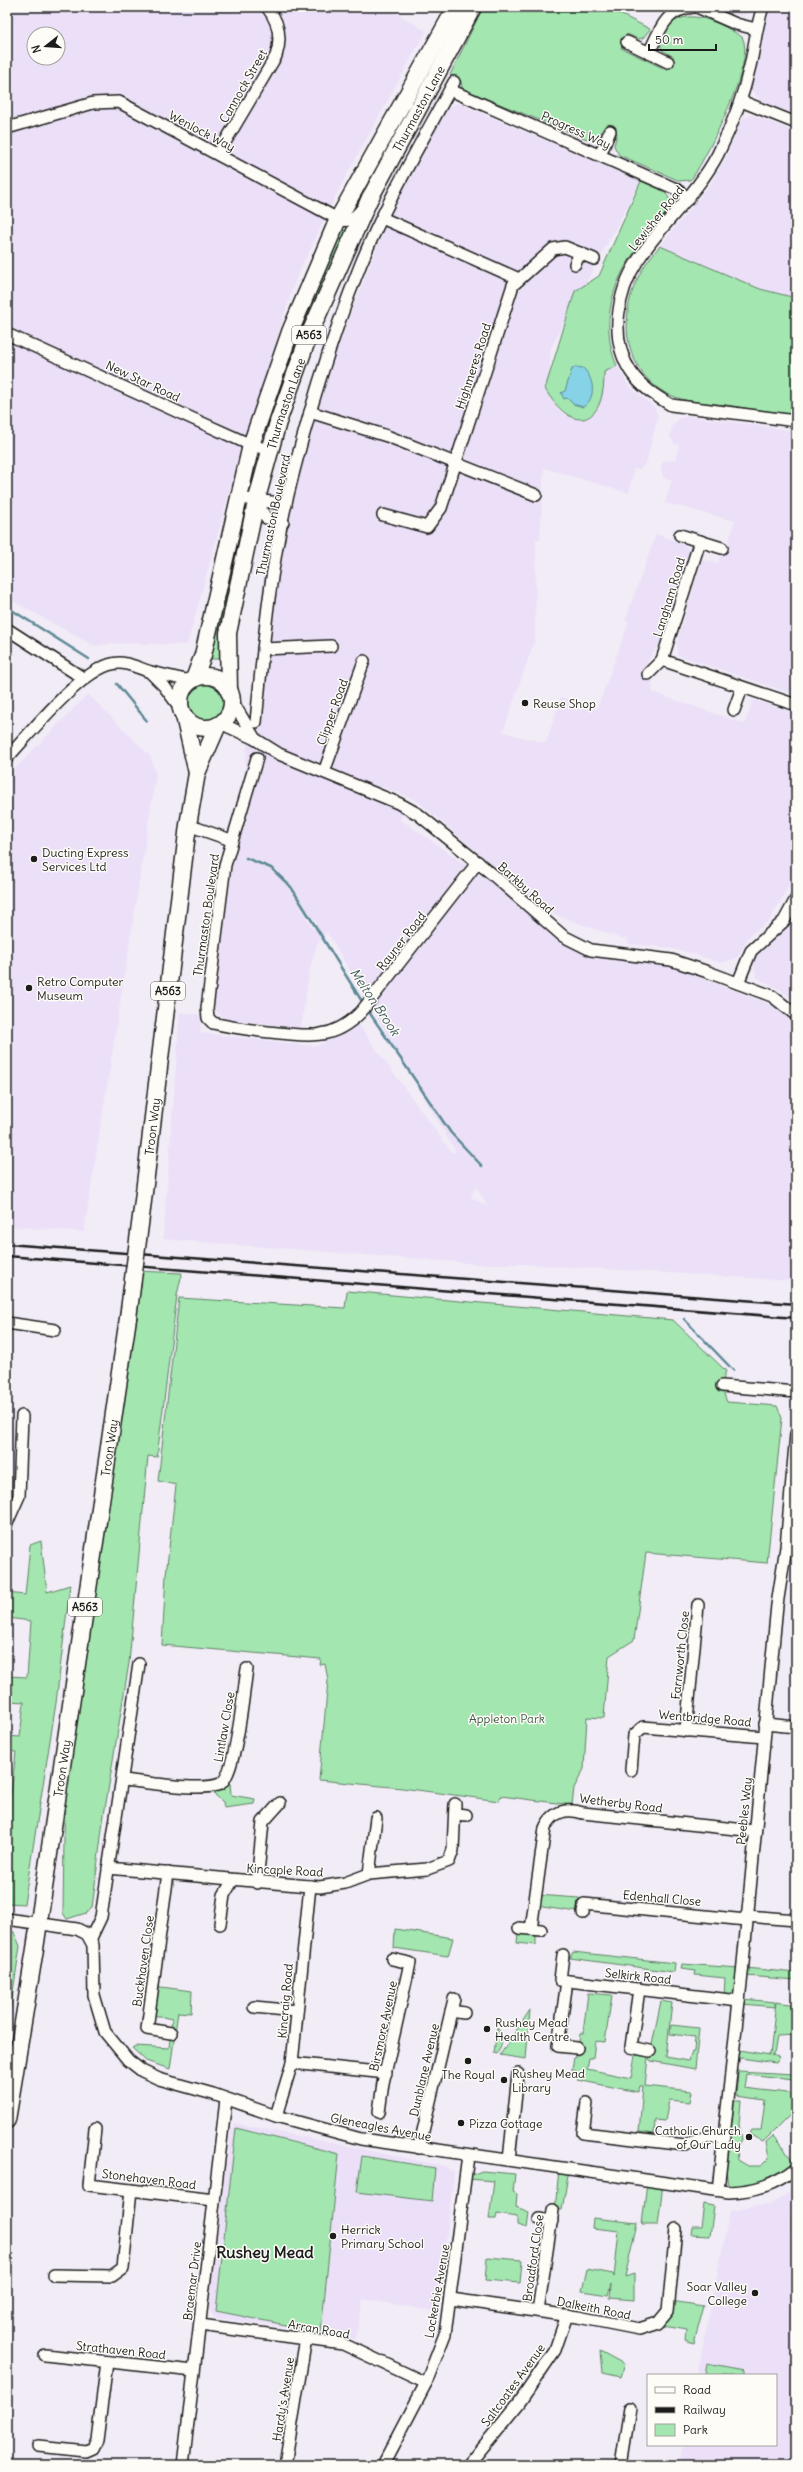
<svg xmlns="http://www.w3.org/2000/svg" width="803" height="2472" font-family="Delius,sans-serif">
  <rect width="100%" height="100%" fill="#f2ecf7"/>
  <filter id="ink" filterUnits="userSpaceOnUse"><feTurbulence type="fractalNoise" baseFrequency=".025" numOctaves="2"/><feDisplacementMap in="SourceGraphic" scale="8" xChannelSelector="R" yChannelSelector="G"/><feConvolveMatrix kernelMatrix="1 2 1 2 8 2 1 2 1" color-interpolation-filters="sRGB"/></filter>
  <g filter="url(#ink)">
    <g fill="#ebe0f7" fill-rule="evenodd">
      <path d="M7,7H386L426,31L341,185L295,281L237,464L187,645L113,643L94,646L7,598ZM34,34H58V58H34Z"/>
      <path d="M718,7H752L750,11L741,16Z"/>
      <path d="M771,7H796V115L761,101L751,89L765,24Z"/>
      <path d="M457,103L641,181L551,348L548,394L559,410L567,416L604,372L617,366L629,386L654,407L658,416L646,463L640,469H634L629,493L544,468L540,540L536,539L535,639L503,732L546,743L561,697L597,709L629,622L625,621L656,534L683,544L689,550V554L660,642L641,672L653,681L652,692L745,724L753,700L796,713V874L769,921L749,936L738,957L721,963L691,953L663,947L629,944L627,937L621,938L558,916L535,901L416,800L383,787L379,799L403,811L400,819L597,957L666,965L767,1003L785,1014L796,1026V1281L522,1264H480L163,1239L180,1012L201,1015L200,1033L305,1045L317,1046L358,1024L451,1152H456L327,932L317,944L309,973L301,1028L225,1019L218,1014L213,1006L234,852L238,840L264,569L312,430L334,356L383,232L395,205L445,109ZM300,906L317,922L318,926L312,929ZM476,1186L488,1207L471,1197Z"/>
      <path d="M752,115L796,132V298L760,289L660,246L711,183L727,155L741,121L744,118Z"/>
      <path d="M689,416L796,431V695L677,655V641L702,560L718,563L720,555L725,553L735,521L665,503L672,480L664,478L660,467L664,461L675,460L679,445L675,444L670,437L672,426L679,419Z"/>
      <path d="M88,694L150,756L156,774L84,1232L7,1226V777Z"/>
      <path d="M796,908V1002L779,989L757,978L753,963L758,952L790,921Z"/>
      <path d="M234,2123L444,2166L454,2172L438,2312L363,2299L356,2339L318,2331L217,2318L211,2313L209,2307L231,2132Z"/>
      <path d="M796,2188V2465H679L683,2445H776V2375H697L730,2211L773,2203Z"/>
    </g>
    <g fill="#a3e6b0" stroke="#608166">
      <path d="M483,7H606L650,29L643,38L638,39L627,34L621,48L667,70L674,57L662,50L660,43C673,0 715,19 742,37C757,60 707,155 693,177L690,180L680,181L619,155L614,146L617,133L604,127L598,137L587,139L462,89L461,81L450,75Z"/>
      <path d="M641,181C653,187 671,190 670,205C663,222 648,235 637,249C611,282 600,327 617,366L604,372C605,426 573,436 545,389L575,291L599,276Z"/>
      <path d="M350,229L322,293L300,337L271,419L265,417L281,371L338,232Z"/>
      <path d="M660,246L760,289L796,298V415C773,412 750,409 726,405C709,403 691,403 675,397C645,387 627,356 627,326C627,294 639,269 660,246Z"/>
      <path d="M247,520L221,659H206L240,528Z"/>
      <circle cx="206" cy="702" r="19"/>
      <path d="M137,1271L182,1273L177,1295L157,1457L148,1456L129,1663L103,1821L92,1908L86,1913L67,1919L63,1913L65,1766Z"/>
      <path d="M347,1291L673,1320L726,1371C721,1383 722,1390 727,1402L777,1406L782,1418L767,1563L646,1553L634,1640L609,1656L604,1718L587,1717L584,1769L574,1788L572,1805L501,1796L499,1801L402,1788L319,1780L328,1680L325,1664L320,1665L321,1659L162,1645L166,1575L176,1485L158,1481L179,1298L345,1308Z"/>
      <path d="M41,1541L47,1592L70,1585L56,1703L24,1904L7,1903V1811H9L16,1752L7,1751V1736L20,1737L24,1702L9,1701L11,1685L7,1684V1676L27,1677L31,1621L7,1618V1593L25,1595L30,1545Z"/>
      <path d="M227,1781L230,1782L231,1795L255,1799L254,1804L224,1808L223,1802L214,1794Z"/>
      <path d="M537,1895L579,1898L577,1912L536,1906Z"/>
      <path d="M395,1929L453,1938L448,1956L394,1948Z"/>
      <path d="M7,1930L14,1932L20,1946L7,2031Z"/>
      <path d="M518,1932L536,1936V1945L517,1943Z"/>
      <path d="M573,1952L675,1963L674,1972L570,1958Z"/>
      <path d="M682,1964L740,1968L737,1997L724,1996L725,1978L695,1975L696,1971L681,1969Z"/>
      <path d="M746,1968L796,1973V1980L746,1976Z"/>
      <path d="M153,1986L192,1991L191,2013L178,2012L170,2069L146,2061L132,2048L136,2046L169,2048L172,2019L149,2014Z"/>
      <path d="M588,1993L612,1995L605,2042L595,2041L593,2058H589L587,2069L631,2078L635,2055L648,2057L645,2086L692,2091L690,2102L669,2100L665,2121L655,2120L654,2134L639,2132L643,2086H640L638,2092L577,2080V2071L572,2070L574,2057L577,2056L580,2034L583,2033Z"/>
      <path d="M743,1999L775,2002V2007L743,2004Z"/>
      <path d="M661,2001L672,2003L666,2057L689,2061L692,2052H694L695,2037L670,2034L671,2025L699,2028L695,2069L651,2061L649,2059Z"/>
      <path d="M776,2002L796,2005V2035L777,2036L774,2055H772L780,2057L776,2063L740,2058L736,2053L740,2050L770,2055Z"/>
      <path d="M530,2010L526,2059L500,2055Z"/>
      <path d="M497,2028C505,2036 502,2045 497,2054L494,2053Z"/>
      <path d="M738,2071L794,2074V2079L746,2074L744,2088L796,2094V2109L763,2142L749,2134L752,2130H761L765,2100L736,2096Z"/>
      <path d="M734,2101H741L739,2124L742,2139L737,2150L738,2160L748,2166H761L769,2158L766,2142L773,2136L796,2164L769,2186L729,2192L726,2171Z"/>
      <path d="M236,2128L339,2154L321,2332L216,2311Z"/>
      <path d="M362,2156L435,2168L432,2201L357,2192Z"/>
      <path d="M559,2169L569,2170L562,2210L555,2209Z"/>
      <path d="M482,2171L515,2174L513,2192L517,2194L516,2207L529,2212L527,2228L517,2225V2217L497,2214L496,2219H489L494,2181L468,2179L469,2176Z"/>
      <path d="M647,2182L663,2184L658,2224H642Z"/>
      <path d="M796,2199V2248C791,2232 790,2215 796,2199Z"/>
      <path d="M704,2204L714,2206L710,2236L691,2235L692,2227H701Z"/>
      <path d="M593,2218L637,2223L625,2277L634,2274V2300L610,2298L611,2284L608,2295L582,2291L587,2269L613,2274L614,2277L619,2231L592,2228Z"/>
      <path d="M487,2257L522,2260L520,2283L485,2280Z"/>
      <path d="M671,2301L704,2306L694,2343L685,2340L686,2330L663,2326L668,2315Z"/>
      <path d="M600,2351L624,2364L620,2377L602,2373Z"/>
      <path d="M707,2364L743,2371V2375H705Z"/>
    </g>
    <path fill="#86d2e6" stroke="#5c8995" d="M576,367L583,368C594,378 597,398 583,407L573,404L567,398L564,399L561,393L565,391L572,369Z"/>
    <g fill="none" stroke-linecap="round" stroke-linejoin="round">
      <g stroke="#5c8995" stroke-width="2.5">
        <path d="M7,607L89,659"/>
        <path d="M117,684L147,721"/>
        <path d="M246,858L271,868L291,887L363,1003"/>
        <path d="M367,1009L451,1133L482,1166"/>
        <path d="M684,1319L733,1370"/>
      </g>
      <g stroke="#1c1c1c" stroke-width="14">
        <g id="minor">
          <path d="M697,7L736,24L756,29"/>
          <path d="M763,7C756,26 755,46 750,66C743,97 732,126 718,154C697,194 662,223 638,260C617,292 609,339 631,372C641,387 656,396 671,405L796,421"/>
          <path d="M627,42L668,62"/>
          <path d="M649,53C660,30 665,9 694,7"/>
          <path d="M450,90L676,189L689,199"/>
          <path d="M741,101L796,123"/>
          <path d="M7,128L93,103L119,102L338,219C350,223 353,219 361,210"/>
          <path d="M218,154L276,56C282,38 279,22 267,7"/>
          <path d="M600,155L610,131"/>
          <path d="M382,218L519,279"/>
          <path d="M575,264L580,253"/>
          <path d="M7,334L200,422L251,445L270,450"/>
          <path d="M310,412L387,436L536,495"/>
          <path d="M238,497C255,502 269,500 286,505"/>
          <path d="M256,502L266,518L283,522"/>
          <path d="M383,515L427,527L441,508L513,285L553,249L565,247L594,259"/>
          <path d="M680,535L722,548"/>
          <path d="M700,541L662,660L796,705"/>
          <path d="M7,629L83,678"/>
          <path d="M263,649L331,646"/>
          <path d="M150,672L164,686L181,709"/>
          <path d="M648,674L662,660"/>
          <path d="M231,699L255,739"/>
          <path d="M734,710L742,688"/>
          <path d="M256,722C263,649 269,575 286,503C305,423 330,342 360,266C386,202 421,143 454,82"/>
          <path d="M220,723L255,739L279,754L398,803L418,814L492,874L563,936L591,950L671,960L708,972L772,996L796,1015"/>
          <path d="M7,758C31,733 85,663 119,663C131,663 140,669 151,672C164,675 177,678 190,681"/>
          <path d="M257,758L225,865L207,1008L208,1018L213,1023C233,1028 303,1038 321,1034C337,1032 350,1023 361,1012L478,862"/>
          <path d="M324,772L364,661"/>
          <path d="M188,825L231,840"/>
          <path d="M738,983L751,951L784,921L796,899"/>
          <path d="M7,1323L55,1330"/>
          <path d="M722,1386L796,1392"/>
          <path d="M7,1523L19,1496L22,1416"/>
          <path d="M765,1724L796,1727"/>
          <path d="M686,1731L698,1605"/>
          <path d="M631,1770L634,1735L643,1727L764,1737"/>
          <path d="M123,1780C145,1782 202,1792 220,1784C236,1776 244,1688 247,1669"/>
          <path d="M455,1814L466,1815"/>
          <path d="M108,1868L320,1887L345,1883L369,1874L427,1869L449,1861L453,1850L455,1804"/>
          <path d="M168,1873L147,2029L171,2033"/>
          <path d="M369,1874L376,1818"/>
          <path d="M257,1883L263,1822L280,1803"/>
          <path d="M583,1913L584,1904L746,1920"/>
          <path d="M746,1916L796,1920"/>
          <path d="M7,1919L77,1929L87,1934L93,1945L94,1995L105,2032L128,2060L142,2071L159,2079L213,2094L276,2116L361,2139L729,2192C755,2191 775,2185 796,2168"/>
          <path d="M220,1924L224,1895L233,1880"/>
          <path d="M519,1928L541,1930"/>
          <path d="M531,1929L545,1828C553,1811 566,1808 583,1813L755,1831"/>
          <path d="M91,1938L101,1917L139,1664"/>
          <path d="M563,1955L560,1980L739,2001"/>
          <path d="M567,1981L558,2046L577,2048"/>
          <path d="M639,1989L631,2047L650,2051"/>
          <path d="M254,2007L297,2011"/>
          <path d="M451,2011L464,2013"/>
          <path d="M292,2063L386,2073"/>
          <path d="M587,2103L583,2133L685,2145L709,2136L725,2137"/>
          <path d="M379,2112L383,2083L410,1963L392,1959"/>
          <path d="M276,2116L292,2063L310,1886"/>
          <path d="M95,2129L89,2185L214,2200"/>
          <path d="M419,2148L454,1999"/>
          <path d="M509,2160L518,2074"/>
          <path d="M718,2190L742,1974L777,1605L786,1547L796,1434"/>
          <path d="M539,2219L552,2221"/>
          <path d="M54,2275L112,2276L123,2268L131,2190"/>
          <path d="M451,2299L578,2317L639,2329L658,2323L668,2311L676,2229"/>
          <path d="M538,2311L553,2210"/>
          <path d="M200,2325L343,2344L426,2383"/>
          <path d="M45,2355L194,2371"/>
          <path d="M38,2446L86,2451L93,2448L97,2440L107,2362"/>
          <path d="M183,2465L226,2100"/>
          <path d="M285,2465L306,2338"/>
          <path d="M383,2465L426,2383L445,2334L468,2156"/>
          <path d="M468,2465L519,2403L555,2350L567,2315"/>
          <path d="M621,2465L630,2408"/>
        </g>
      </g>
      <g stroke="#1c1c1c" stroke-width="19">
        <g id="highway">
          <circle cx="206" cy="702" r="26"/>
          <path d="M194,679L203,655L251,445L290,332L338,219L456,7"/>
          <path id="s1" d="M229,692L228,633L256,502L278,422L309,335L369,200L473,7"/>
          <path d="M184,716L197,773"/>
          <path id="s2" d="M142,1209L188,825L197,773L218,725"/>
          <path id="s3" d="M7,2120L35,1949L128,1318"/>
        </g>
      </g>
      <use href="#minor" stroke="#fdfcf7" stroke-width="11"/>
      <use href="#highway" stroke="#fdfcf7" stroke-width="16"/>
      <g stroke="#1c1c1c" stroke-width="2.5">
        <path d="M7,1244L796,1304"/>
        <path d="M7,1256L796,1318"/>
      </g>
      <g stroke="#1c1c1c" stroke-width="19" stroke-linecap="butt">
        <path id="highway-bridge" d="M128,1318L142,1209"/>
      </g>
      <use href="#highway-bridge" stroke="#fdfcf7" stroke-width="16"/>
    </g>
  </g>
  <g fill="#1c1c1c" stroke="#fdfcf7" stroke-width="1.5">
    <circle cx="525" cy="703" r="4"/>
    <circle cx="34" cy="859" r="4"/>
    <circle cx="29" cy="988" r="4"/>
    <circle cx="487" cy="2029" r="4"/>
    <circle cx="468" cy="2061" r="4"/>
    <circle cx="504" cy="2080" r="4"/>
    <circle cx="461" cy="2123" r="4"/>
    <circle cx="749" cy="2137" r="4"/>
    <circle cx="333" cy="2236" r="4"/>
    <circle cx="755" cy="2293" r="4"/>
  </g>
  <g text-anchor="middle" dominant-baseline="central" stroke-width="3" stroke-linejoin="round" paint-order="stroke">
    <g fill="#fdfcf7" stroke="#605f5e" stroke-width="1">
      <rect x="292" y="326" width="34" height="18" rx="3"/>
      <rect x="151" y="982" width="34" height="18" rx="3"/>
      <rect x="68" y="1598" width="34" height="18" rx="3"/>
    </g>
    <g font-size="11" font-weight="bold" fill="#1c1c1c">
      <text x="309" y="335">A563</text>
      <text x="168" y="991">A563</text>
      <text x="85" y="1607">A563</text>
    </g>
    <g font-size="12" fill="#1c1c1c" stroke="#fdfcf7">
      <text transform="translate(243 86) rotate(-60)">Cannock Street</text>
      <text stroke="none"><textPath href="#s1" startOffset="620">Thurmaston Lane</textPath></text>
      <text transform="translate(576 130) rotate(24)">Progress Way</text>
      <text transform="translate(202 131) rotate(28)">Wenlock Way</text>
      <text transform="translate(656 218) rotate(-51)">Lewisher Road</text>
      <text transform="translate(473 366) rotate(-72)">Highmeres Road</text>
      <text transform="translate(143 381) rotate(25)">New Star Road</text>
      <text stroke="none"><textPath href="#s1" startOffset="296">Thurmaston Lane</textPath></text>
      <text transform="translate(273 515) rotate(-78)">Thurmaston Boulevard</text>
      <text transform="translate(669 597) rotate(-73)">Langham Road</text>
      <text transform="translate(332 712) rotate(-70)">Clipper Road</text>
      <text transform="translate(526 888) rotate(42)">Barkby Road</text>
      <text transform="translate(206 915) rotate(-82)">Thurmaston Boulevard</text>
      <text transform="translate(401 941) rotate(-52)">Rayner Road</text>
      <text stroke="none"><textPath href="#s2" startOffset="83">Troon Way</textPath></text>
      <text stroke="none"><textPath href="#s3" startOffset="680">Troon Way</textPath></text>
      <text transform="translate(680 1655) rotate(-84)">Farnworth Close</text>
      <text transform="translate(705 1718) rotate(5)">Wentbridge Road</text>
      <text transform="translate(224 1727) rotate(-80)">Lintlaw Close</text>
      <text stroke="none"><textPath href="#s3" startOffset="356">Troon Way</textPath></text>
      <text transform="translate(621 1803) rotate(7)">Wetherby Road</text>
      <text transform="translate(744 1811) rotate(-84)">Peebles Way</text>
      <text transform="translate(285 1870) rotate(3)">Kincaple Road</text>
      <text transform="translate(662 1898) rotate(5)">Edenhall Close</text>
      <text transform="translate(143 1961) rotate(-82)">Buckhaven Close</text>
      <text transform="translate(638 1976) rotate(6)">Selkirk Road</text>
      <text transform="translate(285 2001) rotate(-85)">Kincraig Road</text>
      <text transform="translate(383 2026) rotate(-78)">Birsmore Avenue</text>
      <text transform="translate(424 2070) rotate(-77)">Dunblane Avenue</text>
      <text transform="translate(381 2127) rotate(11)">Gleneagles Avenue</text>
      <text transform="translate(149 2179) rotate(7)">Stonehaven Road</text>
      <text transform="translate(533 2258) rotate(-82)">Broadford Close</text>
      <text transform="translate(192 2281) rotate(-83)">Braemar Drive</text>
      <text transform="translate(437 2291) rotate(-80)">Lockerbie Avenue</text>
      <text transform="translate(594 2308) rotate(11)">Dalkeith Road</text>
      <text transform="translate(319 2329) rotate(10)">Arran Road</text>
      <text transform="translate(121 2350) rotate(6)">Strathaven Road</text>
      <text transform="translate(513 2385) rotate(-54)">Saltcoates Avenue</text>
      <text transform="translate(283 2399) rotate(-81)">Hardy's Avenue</text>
    </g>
    <g font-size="12" fill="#1c1c1c" stroke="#fdfcf7" text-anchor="start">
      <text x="533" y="703">Reuse Shop</text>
      <text x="42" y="852">Ducting Express<tspan x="42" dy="14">Services Ltd</tspan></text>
      <text x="37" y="981">Retro Computer<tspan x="37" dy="14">Museum</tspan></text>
      <text x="495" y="2022">Rushey Mead<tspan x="495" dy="14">Health Centre</tspan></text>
      <text x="512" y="2073">Rushey Mead<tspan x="512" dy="14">Library</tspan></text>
      <text x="468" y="2074" text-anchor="middle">The Royal</text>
      <text x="469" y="2123">Pizza Cottage</text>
      <text x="741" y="2130" text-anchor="end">Catholic Church<tspan x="741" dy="14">of Our Lady</tspan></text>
      <text x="341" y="2229">Herrick<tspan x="341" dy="14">Primary School</tspan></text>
      <text x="747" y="2286" text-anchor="end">Soar Valley<tspan x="747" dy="14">College</tspan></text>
    </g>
    <g font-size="12" fill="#445948" stroke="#fdfcf7">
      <text x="507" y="1718">Appleton Park</text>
    </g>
    <g font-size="13" font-style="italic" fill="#415c63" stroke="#fdfcf7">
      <text transform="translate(375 1002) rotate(56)">Melton Brook</text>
    </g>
    <g font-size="16" font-weight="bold" fill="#1c1c1c" stroke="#fdfcf7">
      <text x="265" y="2252">Rushey Mead</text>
    </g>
  </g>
  <rect width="803" height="2472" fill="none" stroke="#fdfcf7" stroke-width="24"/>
  <rect x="12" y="12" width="779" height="2448" fill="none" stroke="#1c1c1c" stroke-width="1.5" filter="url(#ink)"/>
  <rect x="647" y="2374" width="130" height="72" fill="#fdfcf7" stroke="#a3a29f"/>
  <rect x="655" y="2387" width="20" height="6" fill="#fdfcf7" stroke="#a3a29f"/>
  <text x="683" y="2394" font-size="12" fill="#1c1c1c">Road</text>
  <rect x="655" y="2407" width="20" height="6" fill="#1c1c1c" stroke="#a3a29f"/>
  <text x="683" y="2414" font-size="12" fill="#1c1c1c">Railway</text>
  <rect x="655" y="2424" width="20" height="12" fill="#a3e6b0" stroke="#a3a29f"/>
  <text x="683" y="2434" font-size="12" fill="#1c1c1c">Park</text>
  <g transform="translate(46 46) rotate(253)"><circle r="19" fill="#fdfcf7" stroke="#a3a29f"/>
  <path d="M0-3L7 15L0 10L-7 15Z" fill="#1c1c1c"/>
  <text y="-6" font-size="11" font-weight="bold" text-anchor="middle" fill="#1c1c1c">N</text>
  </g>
  <path d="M649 44v6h67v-6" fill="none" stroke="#1c1c1c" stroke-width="2"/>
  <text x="655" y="44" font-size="12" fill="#1c1c1c" stroke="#fdfcf7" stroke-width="3" paint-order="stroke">50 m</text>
</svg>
